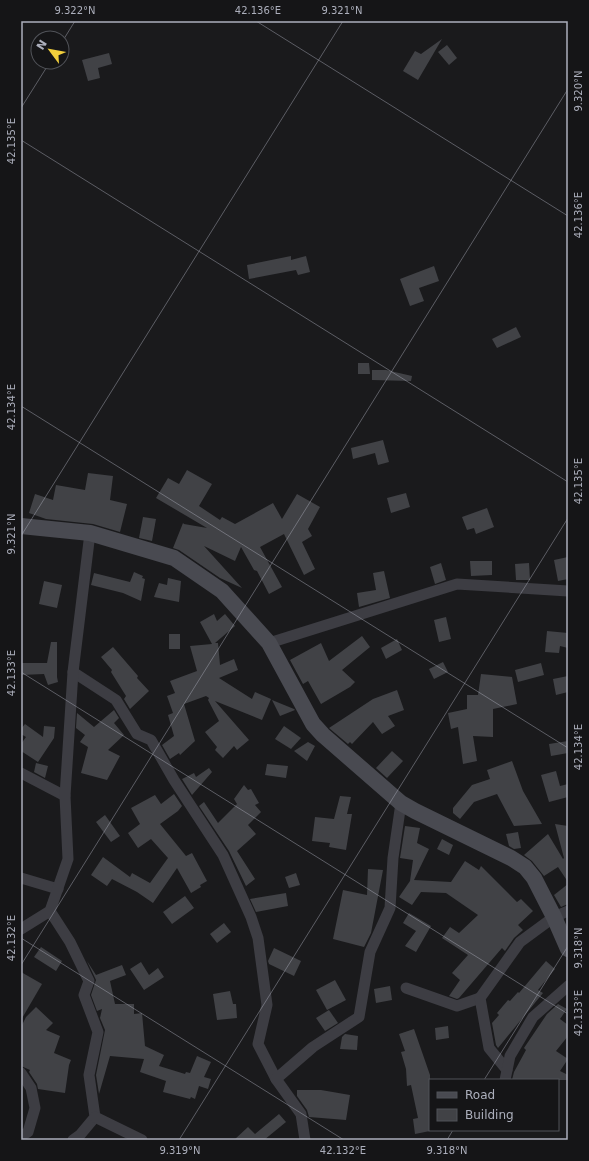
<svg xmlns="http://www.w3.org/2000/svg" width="589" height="1161" font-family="'DejaVu Sans',sans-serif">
  <rect width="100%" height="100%" fill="#1a1a1c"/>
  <g fill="#414246">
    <path d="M442,39L418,80L403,71L415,51L421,54Z"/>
    <path d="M447,45L457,58L449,65L438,52Z"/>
    <path d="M109,53L112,64L98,68L100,78L88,81L82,60Z"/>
    <path d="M291,256V260L306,256L310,272L298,275L296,270L249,279L247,265Z"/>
    <path d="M434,266L439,281L419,288L424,301L410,306L400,279Z"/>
    <path d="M516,327L521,337L497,348L492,339Z"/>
    <path d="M358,363H369L370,374H358Z"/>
    <path d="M372,370H386L412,376L411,381L372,380Z"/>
    <path d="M383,440L389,462L378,465L375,453L353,459L351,448Z"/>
    <path d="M187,470L212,484L199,506L220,520L222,517L235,524L273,503L282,519L297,494L320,507L308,529L312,536L302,542L315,569L304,575L284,534L260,547L282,587L269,594L257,571L254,570L241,547L235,561L204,546L242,588L220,578L179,550L173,548L183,523L184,524L207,528L156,498L168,478L179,484Z"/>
    <path d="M88,473L113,476L110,500L127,504L120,532L93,524L46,519L29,513L35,494L53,500L56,485L85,490Z"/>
    <path d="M406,493L410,507L391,513L387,498Z"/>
    <path d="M487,508L494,527L476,534L474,528L467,530L462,517Z"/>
    <path d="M143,517L156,519L152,541L139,538Z"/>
    <path d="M568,557V579L558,581L554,560Z"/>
    <path d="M470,561H492V575L471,576Z"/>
    <path d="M441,563L446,580L435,584L430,567Z"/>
    <path d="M529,563L530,580H516L515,564Z"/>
    <path d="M384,571L390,598L359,607L357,593L376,590L373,573Z"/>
    <path d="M134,572L143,576L142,578L145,579L141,601L123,593L91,585L94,573L130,582Z"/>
    <path d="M168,578L181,581L179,602L154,597L159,583L167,585Z"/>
    <path d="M44,581L62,585L57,608L39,604Z"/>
    <path d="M214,614L217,621L225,614L235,626L215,643H218L220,665L234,659L238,670L219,678L252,699L255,692L271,699L262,720L215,701L249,740L237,750L234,746L223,758L215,750L217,747L205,732L219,721L208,700L209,698L206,696L184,704L195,741L180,755L179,753L170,759L162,745L174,736L168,715L173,713L167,696L175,693L170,681L197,671L190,646L212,644L200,622Z"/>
    <path d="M446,617L451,639L439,642L434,620Z"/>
    <path d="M547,631L568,633V648L560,646L559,653L545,652Z"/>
    <rect x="169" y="634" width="11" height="15"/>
    <path d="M362,636L370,647L342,670L355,682L350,687L321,704L308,681L303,684L290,660L321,643L329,661Z"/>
    <path d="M397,639L402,650L386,659L381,648Z"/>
    <path d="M51,642H57V677L58,682L48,685L44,674L21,675V663H47Z"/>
    <path d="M113,647L138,676L137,678L149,691L130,709L124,699L126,696L111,672L112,670L101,657Z"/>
    <path d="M443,662L448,672L434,679L429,669Z"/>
    <path d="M541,663L544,675L518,682L515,670Z"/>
    <path d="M481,674L512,677L517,704L493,709V737L473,736L477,761L463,764L458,727L451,729L448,713L467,709V695H478Z"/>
    <path d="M568,676V692L556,695L553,679Z"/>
    <path d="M397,690L404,710L388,716L395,726L382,734L373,722L352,744L350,742L348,744L329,728L373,699Z"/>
    <path d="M272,700L294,709L295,710L280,716Z"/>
    <path d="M114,710L119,718L114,723L124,735L108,750L120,756L107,780L81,773L88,747L80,742L85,735L76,728L77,713L94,727Z"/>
    <path d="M25,724L43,737L44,726L55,727L54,738L38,762L21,751V744L26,737L21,734V729Z"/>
    <path d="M284,726L301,738L291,749L275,739Z"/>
    <path d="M568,741V753L551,756L549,744Z"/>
    <path d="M308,742L315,746L307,761L294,751Z"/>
    <path d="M392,751L403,761L387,778L376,768Z"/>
    <path d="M512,761L523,791L542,824L514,826L497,794L474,802L460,819L453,813V808L472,785L490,779L487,770Z"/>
    <path d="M36,763L48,766L45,778L34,772Z"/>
    <path d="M267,764L288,766L286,778L265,775Z"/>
    <path d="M209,768L212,772L192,795L182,779L194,773L196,777Z"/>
    <path d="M556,771L560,786L568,784V797L549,802L541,775Z"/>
    <path d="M244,785L248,790L251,789L259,803L255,805L261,812L248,825L256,834L237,851L255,879L246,886L229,851L199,806L204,802L218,823L237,804L234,799Z"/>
    <path d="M174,794L182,806L178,811L160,824L186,856L192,853L207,881L200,885L201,887L191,893L177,868L153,903L137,892L112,879L107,886L91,875L103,857L130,877L132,873L150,883L168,858L151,839L138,848L128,833L140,824L131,808L155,795L161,804Z"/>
    <path d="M340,796L351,797L347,814H352L346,850L329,847L330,843L312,841L315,817L334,819Z"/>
    <path d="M105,815L120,836L111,842L96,822Z"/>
    <path d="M555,824L568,826V882L558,867L544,876L532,861L524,855L548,834L563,859L564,858Z"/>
    <path d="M405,826L420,828L417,843L429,849L414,880L451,882L465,861L479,870L481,866L517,902L521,899L533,911L518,925L523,930L514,938L505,951L502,948L459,998L457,999L449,996L460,980L452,973L468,955L442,938L450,927L459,933L478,915L446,893L421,892L412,905L399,897L410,881L413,860L400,858Z"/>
    <path d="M518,832L521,848L514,849L509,846L506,834Z"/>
    <path d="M442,839L453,845L449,855L437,849Z"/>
    <path d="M368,869L383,870L371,933L364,947L333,939L343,890L367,895Z"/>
    <path d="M296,873L300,885L289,888L285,877Z"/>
    <path d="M568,884V904L561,907L554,895Z"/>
    <path d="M286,893L288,906L256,912L250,899Z"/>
    <path d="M185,896L194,908L172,924L163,912Z"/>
    <path d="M409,913L431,926L416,952L405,946L416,931L403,923Z"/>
    <path d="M224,923L231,932L217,943L210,934Z"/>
    <path d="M41,947L62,961L56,971L34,957Z"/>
    <path d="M274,948L301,961L294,976L269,964L268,961Z"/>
    <path d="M87,961L96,975L122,965L126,975L110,981L115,1004H134V1014L142,1013L145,1046L164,1055L159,1066L185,1074L186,1072L190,1073L197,1056L211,1062L204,1077L211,1079L208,1089L199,1086L195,1099L191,1097L190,1099L163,1092L166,1081L140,1072L144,1059L110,1056L99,1094L96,1075L105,1030L100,1018L102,1009L97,1011L91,995L96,980Z"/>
    <path d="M546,961L555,969L538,990L543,993L498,1048L496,1045L492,1023L499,1015L497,1013L508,1000L510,1001L518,992L519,993Z"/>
    <path d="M141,962L149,975L158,968L164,977L144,990L130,969Z"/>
    <path d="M21,972L42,984L21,1020Z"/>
    <path d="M335,980L346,1000L327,1010L316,990Z"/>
    <path d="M390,986L392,1000L376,1003L374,989Z"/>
    <path d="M230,991L233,1004H236L237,1018L217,1020L213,994Z"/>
    <path d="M558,1004L567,1009L560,1019L568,1025V1036L556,1051L568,1059L560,1071L568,1075V1080H512L514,1072L526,1050L524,1048L547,1014Z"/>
    <path d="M36,1007L53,1023L46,1030L60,1036L54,1053L71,1060L69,1065L65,1093L38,1089L37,1084L29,1072L30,1070L21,1066V1027L26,1017Z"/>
    <path d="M329,1010L338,1023L325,1031L316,1018Z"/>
    <path d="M448,1026L449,1038L436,1040L435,1028Z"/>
    <path d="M414,1029L430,1075V1131L415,1134L413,1119L418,1118L411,1085L407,1086L406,1069L401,1052L405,1051L399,1034Z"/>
    <path d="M345,1034L358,1036L357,1050L340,1049L342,1037Z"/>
    <path d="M297,1090H321L350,1095L346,1120L309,1117L307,1110L297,1096Z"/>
    <path d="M279,1114L286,1122L264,1140H234L248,1127L255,1134Z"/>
  </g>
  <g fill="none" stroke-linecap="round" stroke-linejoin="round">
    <g stroke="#3d3d43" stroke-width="11">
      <path d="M269,643L457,584L568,591"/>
      <path d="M73,672L116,700L137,734L151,740L174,780L223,855L251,917L258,938L267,1005L258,1044L276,1079"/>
      <path d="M21,773L65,796"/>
      <path d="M21,878L58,889"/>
      <path d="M50,911L70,942L89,981L84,995L98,1032L89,1075L95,1117L80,1135L73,1140"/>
      <path d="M21,929L50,911L68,859L65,796L73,672L90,533"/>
      <path d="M406,988L457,1006L480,998"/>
      <path d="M507,1070L489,1048L480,998L520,942L554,917L568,911"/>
      <path d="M21,1073L31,1088L35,1108L28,1132L21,1136"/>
      <path d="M505,1080L510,1056L533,1017L568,986"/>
      <path d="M95,1117L142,1140"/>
      <path d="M305,1140L301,1114L276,1079L313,1047L359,1017L370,952L390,908L393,858L401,803"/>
    </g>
    <path stroke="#494a51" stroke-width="16" d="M21,526L90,533L174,558L222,591L269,643L313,724L323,735L401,803L415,811L511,858L525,867L534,878L554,917L568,949"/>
  </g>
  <path fill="none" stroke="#acafbc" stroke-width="1" stroke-opacity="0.45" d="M256,21L568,216M62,42L75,21M21,108L50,62M21,140L568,482M21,406L568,748M21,536L343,21M21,672L568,1014M21,938L344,1140M21,965L568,89M484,1080L568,946M179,1140L568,518M447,1140L453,1130"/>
  <rect width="589" height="1161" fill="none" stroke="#151517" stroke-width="44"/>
  <rect x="429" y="1079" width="130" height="52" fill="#151517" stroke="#515359"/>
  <rect x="437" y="1092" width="20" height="6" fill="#494a51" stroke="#515359"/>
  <text x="465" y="1099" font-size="12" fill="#acafbc">Road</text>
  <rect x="437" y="1109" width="20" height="12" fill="#414246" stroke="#515359"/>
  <text x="465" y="1119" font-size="12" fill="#acafbc">Building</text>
  <g transform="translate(50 50) rotate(302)"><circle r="19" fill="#151517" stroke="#515359"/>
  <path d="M0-3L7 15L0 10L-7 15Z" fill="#f2cf3c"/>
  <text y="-6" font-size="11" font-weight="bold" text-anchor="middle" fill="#acafbc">N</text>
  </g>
  <rect x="22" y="22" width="545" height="1117" fill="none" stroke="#acafbc" stroke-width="1.5"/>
  <g font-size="10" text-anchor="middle" fill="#acafbc">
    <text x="75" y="14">9.322°N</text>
    <text x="258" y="14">42.136°E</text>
    <text x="342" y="14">9.321°N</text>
    <text transform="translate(578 91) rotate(-90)" y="4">9.320°N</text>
    <text transform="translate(11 141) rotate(-90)" y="4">42.135°E</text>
    <text transform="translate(578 215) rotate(-90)" y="4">42.136°E</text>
    <text transform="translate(11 407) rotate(-90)" y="4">42.134°E</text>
    <text transform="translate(578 481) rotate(-90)" y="4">42.135°E</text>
    <text transform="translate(11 534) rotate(-90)" y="4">9.321°N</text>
    <text transform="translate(11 673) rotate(-90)" y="4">42.133°E</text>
    <text transform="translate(578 747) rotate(-90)" y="4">42.134°E</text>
    <text transform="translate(11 938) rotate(-90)" y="4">42.132°E</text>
    <text transform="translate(578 948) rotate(-90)" y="4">9.318°N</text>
    <text transform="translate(578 1013) rotate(-90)" y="4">42.133°E</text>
    <text x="180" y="1154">9.319°N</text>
    <text x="343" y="1154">42.132°E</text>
    <text x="447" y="1154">9.318°N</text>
  </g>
</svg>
